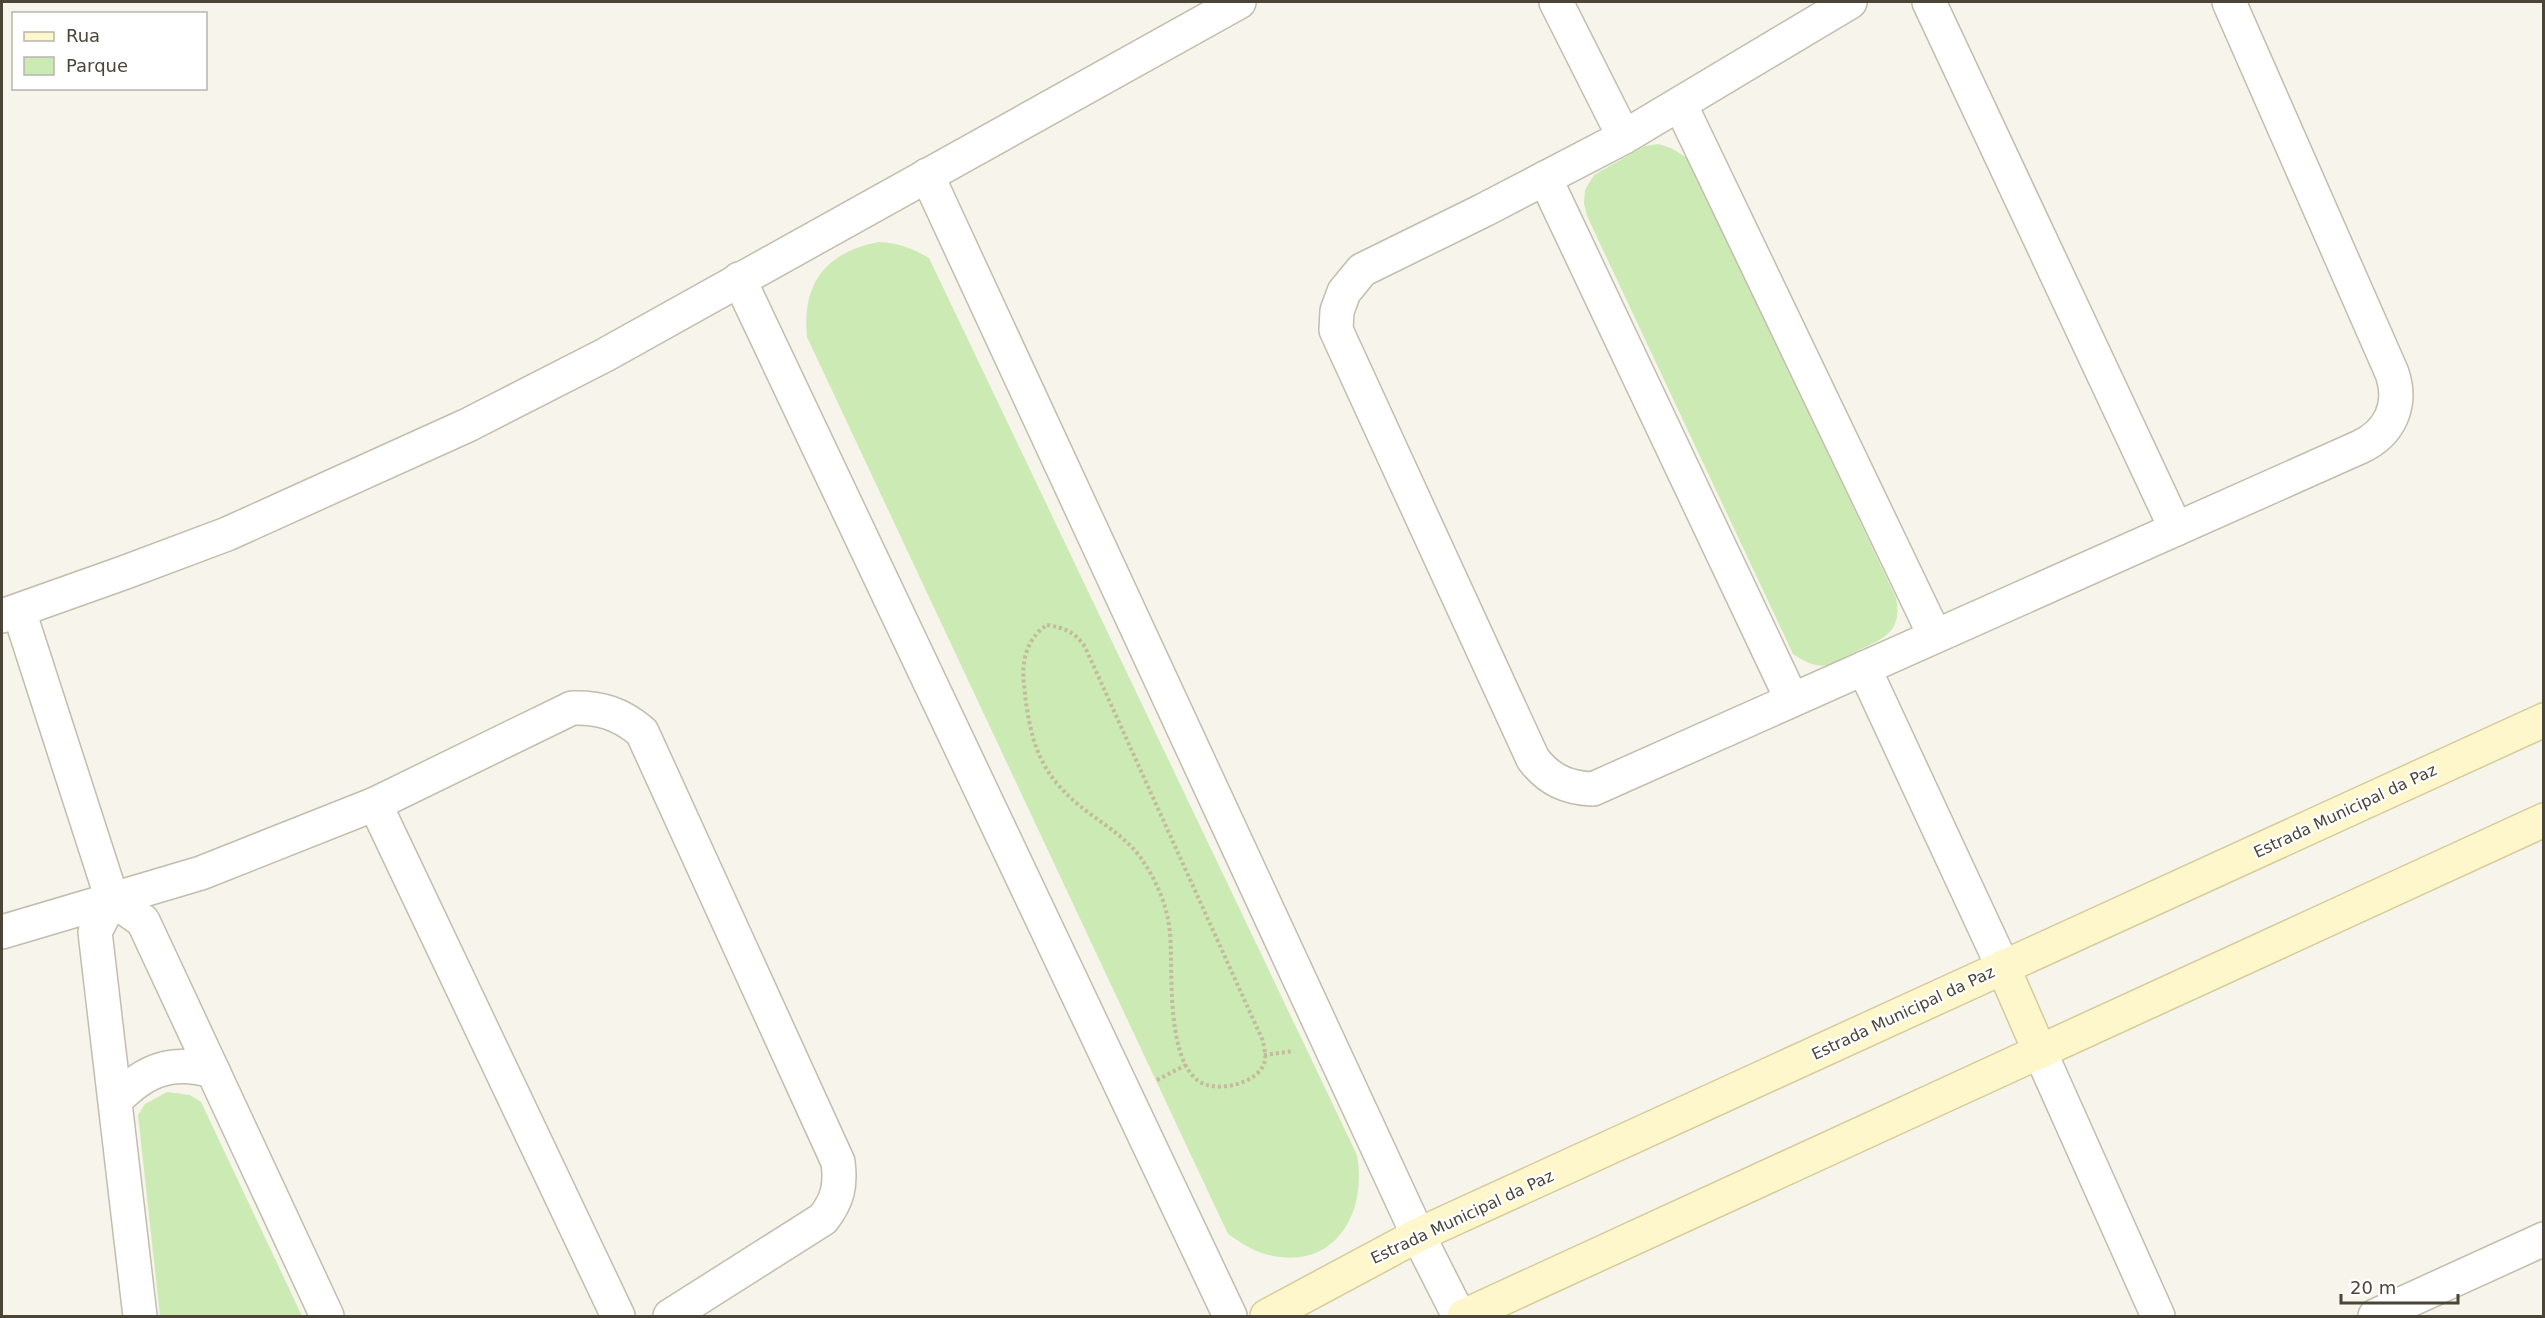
<svg xmlns="http://www.w3.org/2000/svg" width="2545" height="1318" font-family="'DejaVu Sans',sans-serif">
  <rect width="100%" height="100%" fill="#f6f4eb"/>
  <g fill="#cceab3">
    <path d="M1658,144L1671,148L1689,159L1896,598C1903,632 1883,639 1857,651C1848,656 1837,663 1827,665C1815,668 1802,660 1793,654L1587,216L1584,203L1585,190L1594,175L1645,146Z"/>
    <path d="M879,242C898,243 912,248 929,258L1357,1155C1368,1216 1332,1273 1265,1254C1251,1250 1240,1242 1228,1234L807,337C802,284 825,252 879,242Z"/>
    <path d="M167,1092L190,1095L201,1102L302,1316H160L138,1115L145,1104Z"/>
  </g>
  <g fill="none" stroke-linecap="round" stroke-linejoin="round">
    <g stroke="#c2bdad" stroke-width="36">
      <g id="street">
        <path d="M1556,2L1624,137"/>
        <path d="M1850,2L1624,137L1484,210L1362,270L1344,292L1337,311L1336,330L1533,759C1549,780 1567,788 1593,789L2360,447C2390,433 2403,405 2392,373L2229,2"/>
        <path d="M1929,2L2176,529"/>
        <path d="M1680,104L1935,636"/>
        <path d="M927,175L1418,1235L1459,1316"/>
        <path d="M1545,178L1792,700"/>
        <path d="M739,279L1230,1316"/>
        <path d="M19,611L112,899L143,921L327,1316"/>
        <path d="M2,616L123,573L227,534L468,425L605,355L1239,2"/>
        <path d="M1864,668L2003,967"/>
        <path d="M375,804L618,1316"/>
        <path d="M112,899L95,932L140,1316"/>
        <path d="M2,932L201,873L375,804L572,708C600,707 621,714 642,732L838,1162C841,1185 838,1200 823,1219L670,1316"/>
        <path d="M2040,1052L2158,1316"/>
        <path d="M116,1100C146,1069 172,1060 213,1071"/>
        <path d="M2375,1316L2544,1239"/>
      </g>
    </g>
    <g stroke="#d6cc9a" stroke-width="36">
      <g id="secondary">
        <path d="M2003,967L2040,1052"/>
        <path d="M1267,1316L1418,1235L2544,720"/>
        <path d="M1464,1316L2544,820"/>
      </g>
    </g>
    <g stroke="#c4ba9e" stroke-width="4" stroke-dasharray="3 3" stroke-linecap="butt">
      <path d="M1047,625C1065,628 1075,632 1085,647L1263,1041C1264,1047 1266,1055 1265,1060C1261,1084 1213,1095 1196,1079C1166,1052 1173,971 1170,933C1168,908 1157,882 1143,861C1130,841 1109,828 1089,813C1040,777 1030,743 1024,685C1021,661 1027,638 1047,625Z"/>
      <path d="M1264,1055L1294,1051"/>
      <path d="M1157,1080L1186,1065"/>
    </g>
    <use href="#street" stroke="#fff" stroke-width="33"/>
    <use href="#secondary" stroke="#fff7cc" stroke-width="33"/>
  </g>
  <g text-anchor="middle" dominant-baseline="central" stroke-width="4.5" stroke-linejoin="round" paint-order="stroke">
    <g font-size="16" fill="#4b4538" stroke="#fff">
      <text transform="translate(2345 811) rotate(-25)">Estrada Municipal da Paz</text>
      <text transform="translate(1903 1013) rotate(-25)">Estrada Municipal da Paz</text>
      <text transform="translate(1462 1217) rotate(-25)">Estrada Municipal da Paz</text>
    </g>
  </g>
  <rect width="2545" height="1318" fill="none" stroke="#4b4538" stroke-width="6"/>
  <rect x="12" y="12" width="195" height="78" fill="#ffffff" stroke="#b7b5af" stroke-width="1.5"/>
  <rect x="24" y="32" width="30" height="9" fill="#fff7cc" stroke="#b7b5af" stroke-width="1.5"/>
  <text x="66" y="42" font-size="18" fill="#4b4538">Rua</text>
  <rect x="24" y="57" width="30" height="18" fill="#cceab3" stroke="#b7b5af" stroke-width="1.5"/>
  <text x="66" y="72" font-size="18" fill="#4b4538">Parque</text>
  <path d="M2341 1294v9h117v-9" fill="none" stroke="#4b4538" stroke-width="3"/>
  <text x="2350" y="1294" font-size="18" fill="#4b4538" stroke="#ffffff" stroke-width="4.5" paint-order="stroke">20 m</text>
</svg>
